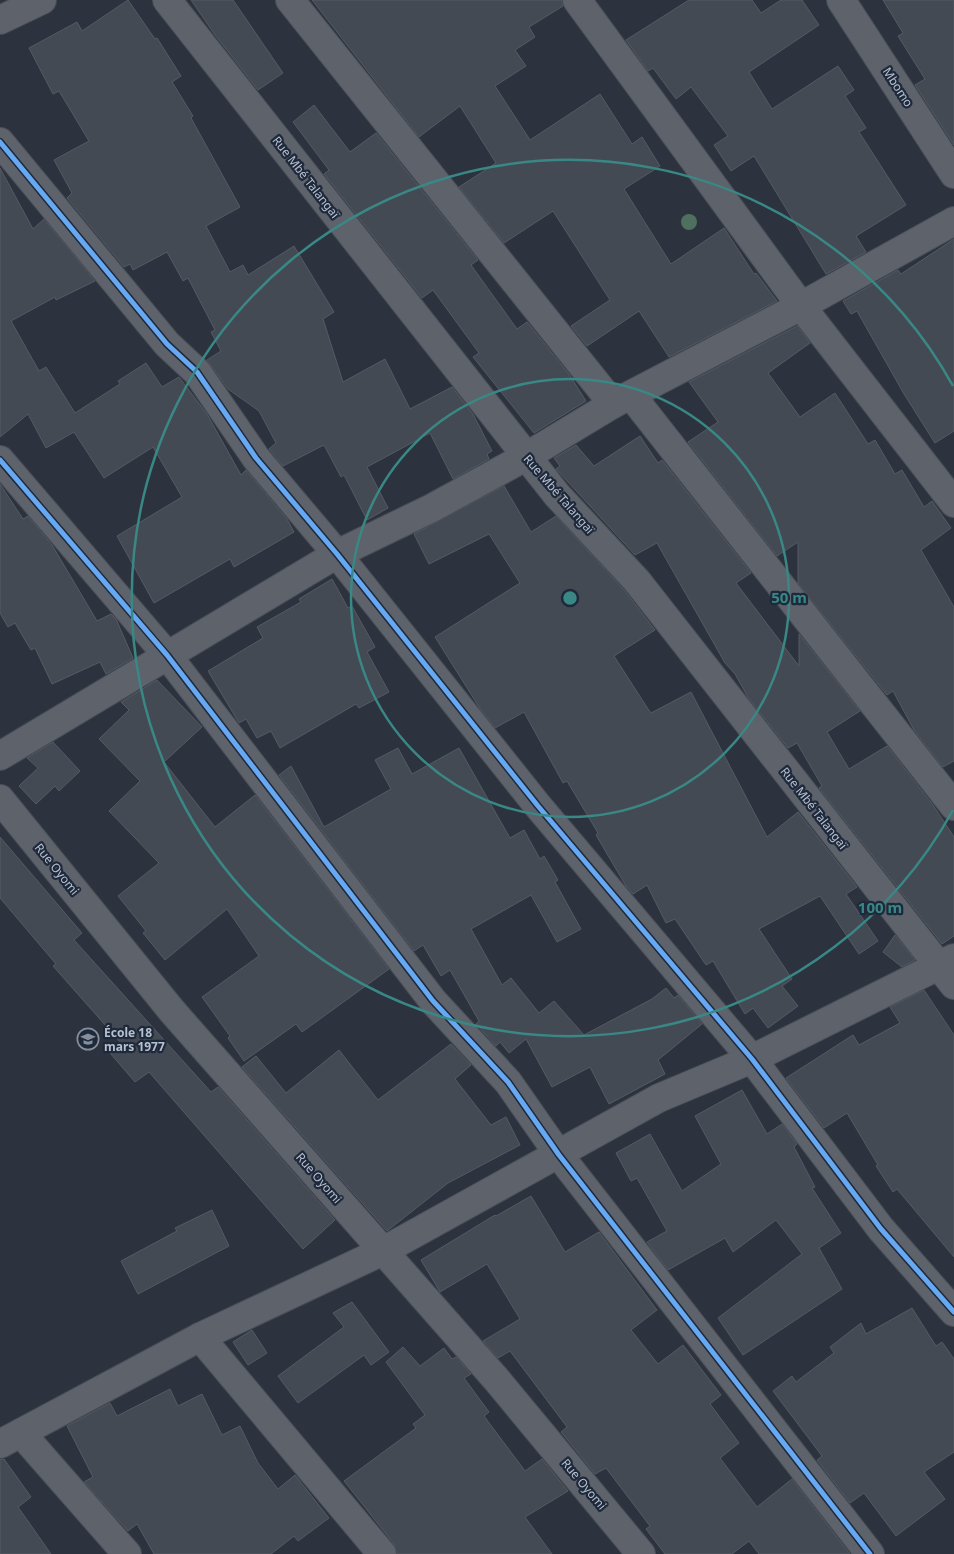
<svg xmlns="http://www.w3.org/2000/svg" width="954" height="1554" font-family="'Noto Sans',sans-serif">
  <rect width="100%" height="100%" fill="#2c333e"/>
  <g fill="#444a54" stroke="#545b65">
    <path d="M128,0L155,39L157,38L181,76L172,82L193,116L191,118L240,207L206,226L230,272L243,265L248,275L294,246L334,312L323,319L343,382L385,359L410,409L452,387L473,414L492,451L487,454L489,459L453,479L430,433L367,467L388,508L367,520L344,475L341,477L324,445L283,466L269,449L276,443L259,411L228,389L207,360L221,351L211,332L215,330L188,278L183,281L167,252L133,270L130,264L124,267L67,198L72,193L54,160L89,141L59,91L53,94L29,48L77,22L82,31Z"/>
    <path d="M191,0H233L283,73L258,90L215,35Z"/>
    <path d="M312,0H562L563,6L529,27L535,37L515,50L526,66L495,86L530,140L600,94L632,144L642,137L660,166L624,189L671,264L724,228L754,274L756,273L777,301L669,357L639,311L587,346L571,326L610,300L553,211L504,243L459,187L496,163L460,106L419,137Z"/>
    <path d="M689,0H752L761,13L781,0H802L819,25L749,72L772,109L838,66L854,90L845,96L866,128L859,132L906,205L856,236L866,252L826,274L754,156L731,171L714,145L728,136L691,87L676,99L653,68L648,71L626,40Z"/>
    <path d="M883,0H954V145L915,85L925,79L898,36L903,33Z"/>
    <path d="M314,105L350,152L376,133L478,260L471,265L517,329L527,322L569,374L586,401L534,433L473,357L479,353L433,290L422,298L324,174L329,170L293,122Z"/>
    <path d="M0,168L33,229L44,219L95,281L56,300L55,297L11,321L39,371L46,367L75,413L120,384L118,381L146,363L162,387L179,377L207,414L241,475L246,470L287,519L294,532L234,567L230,559L154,603L117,536L182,497L153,447L104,478L74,432L46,448L28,414L0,437Z"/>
    <path d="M954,239V431L935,443L904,394L857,311L851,314L843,301L898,270L901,274Z"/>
    <path d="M797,326L810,343L768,373L800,417L835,393L868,444L875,440L895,474L902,470L924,507L932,501L951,528L921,550L954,607V761L943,767L914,730L893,691L887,695L798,583V542L777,556L688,442L718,422L689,382Z"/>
    <path d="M640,436L658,463L662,460L751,573L736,583L799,666V634L860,711L827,732L849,769L887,746L933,805L954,837V936L942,944L819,788L822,786L797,743L788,748L749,699L735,674L725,663L657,543L635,555L556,469L560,466L554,458L576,445L594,466Z"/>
    <path d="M0,484L23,519L28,516L52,545L97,621L111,614L116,619L133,658L106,674L100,662L52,684L35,648L31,650L15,623L8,627L0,613Z"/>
    <path d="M504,486L531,532L556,516L625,591L655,630L614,656L648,709L651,713L691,692L767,837L798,812L857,887L846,894L878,941L859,954L820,896L759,929L792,979L782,986L798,1006L768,1028L753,1008L745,1014L713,961L706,965L675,919L666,923L647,885L633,894L626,886L596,835L598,833L567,781L563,783L524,712L495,728L481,710L435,637L520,583L489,534L429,564L414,534Z"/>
    <path d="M332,579L348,608L352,606L375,647L367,652L389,692L359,708L356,704L280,748L271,731L257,738L246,719L239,723L208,671L263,638L257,627L301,602L299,599Z"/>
    <path d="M157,680L202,727L164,762L215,827L255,795L389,969L302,1032L296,1024L244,1061L228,1038L230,1036L202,997L259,956L227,909L165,960L143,933L146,931L118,896L159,863L109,811L140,781L99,739L129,710L121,702Z"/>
    <path d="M53,742L80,771L59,791L55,786L36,804L19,786L38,768L27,758Z"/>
    <path d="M398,748L412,774L459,748L510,838L524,830L540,859L544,856L558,880L555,882L581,929L557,942L531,895L471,929L502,985L511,978L539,1013L554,1001L584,1035L652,999L666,988L674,998L678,995L702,1024L658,1060L665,1074L609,1104L590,1067L552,1087L526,1039L509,1053L500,1042L496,1046L476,1024L479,1021L450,970L441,976L423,945L414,951L279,775L291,766L324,827L391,789L375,760Z"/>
    <path d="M0,837L82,933L74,940L211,1092L218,1087L335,1220L303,1249L149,1072L135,1082L110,1053L121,1043L53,966L56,964L0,898Z"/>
    <path d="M895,935L915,960L902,967L883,952Z"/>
    <path d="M924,990L954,1035V1257L897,1189L893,1192L876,1166L878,1165L847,1113L824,1128L786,1078L853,1035L859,1045L900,1023L890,1007Z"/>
    <path d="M451,1044L471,1065L455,1079L491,1125L506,1117L520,1145L448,1183L387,1231L242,1067L256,1056L286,1093L339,1050L378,1100Z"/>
    <path d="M742,1090L767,1134L782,1124L797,1144L794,1147L815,1187L812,1188L841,1233L819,1248L842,1289L743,1355L718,1318L802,1254L776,1220L733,1252L725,1238L668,1270L647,1242L667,1231L637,1178L631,1181L616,1153L650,1134L682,1191L721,1164L695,1116Z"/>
    <path d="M531,1196L565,1252L599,1232L657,1310L631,1330L658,1364L683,1345L721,1395L710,1404L739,1443L720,1458L757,1507L792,1479L850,1554H759L749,1541L732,1554H665L646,1529L650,1526L606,1468L595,1474L561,1432L567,1427L510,1351L498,1358L483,1341L520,1319L487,1264L440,1292L421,1260L495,1215L496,1216Z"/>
    <path d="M212,1210L229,1246L138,1294L121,1261L177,1231L175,1228Z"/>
    <path d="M352,1302L389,1352L371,1365L364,1355L298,1403L278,1376L344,1327L333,1313Z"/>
    <path d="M912,1308L936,1346L942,1342L954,1359V1452L924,1472L945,1499L896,1536L864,1493L850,1503L817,1460L822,1456L773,1391L792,1376L796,1382L834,1353L830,1347L861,1323L866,1334Z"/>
    <path d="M252,1330L267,1353L248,1365L233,1342Z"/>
    <path d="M403,1347L420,1366L444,1348L452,1359L456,1357L471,1374L464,1378L489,1412L484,1416L525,1471L542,1459L568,1491L525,1517L552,1554H397L394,1544L344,1481L416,1428L413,1424L425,1415L386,1362Z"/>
    <path d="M170,1389L178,1406L202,1394L222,1435L240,1426L258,1463L278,1489L295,1475L329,1518L298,1541L294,1536L271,1554H154L137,1524L128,1531L84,1482L93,1477L67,1426L110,1403L117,1416Z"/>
    <path d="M4,1459L31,1497L18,1507L51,1554H0V1460Z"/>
  </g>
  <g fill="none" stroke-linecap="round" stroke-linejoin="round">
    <g stroke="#494e56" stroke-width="30">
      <g id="street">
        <path d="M167,0L557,495L637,581L954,985"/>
        <path d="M290,0L613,404"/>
        <path d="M577,0L801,306L954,503"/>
        <path d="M841,0L954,174"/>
        <path d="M0,20L42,0"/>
        <path d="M0,142L167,344L197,372L256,458L337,554L538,806L752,1059L881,1229L954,1312"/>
        <path d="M631,395L954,806"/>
        <path d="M0,460L167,655L433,1001L508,1082L559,1155L870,1554"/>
        <path d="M0,756L337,554L432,508L527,456L613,404L801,306L954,221"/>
        <path d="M0,799L172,1011L496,1379L641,1554"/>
        <path d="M200,1337L382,1554"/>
        <path d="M21,1433L127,1554"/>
        <path d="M0,1444L200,1337L383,1251L659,1098L752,1059L954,958"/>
      </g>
    </g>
    <use href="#street" stroke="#5d626b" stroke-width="28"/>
    <g stroke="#1e293b" stroke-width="8">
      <g id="cycleway">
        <path d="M0,142L167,344L197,372L256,458L337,554L538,806L752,1059L881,1229L954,1312"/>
        <path d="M0,460L167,655L433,1001L508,1082L559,1155L870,1554"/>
      </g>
    </g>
    <use href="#cycleway" stroke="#66a8f1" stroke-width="5"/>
  </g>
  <circle fill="#4f705f" cx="689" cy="222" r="8"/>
  <g fill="none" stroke="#398886" stroke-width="2.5">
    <circle cx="570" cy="598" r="219"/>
    <path d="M953 810A438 438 0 1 1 953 386"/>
  </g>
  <defs>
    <g id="school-ring" transform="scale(1.125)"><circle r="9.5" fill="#1e293b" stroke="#868f9c" stroke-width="1.5"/><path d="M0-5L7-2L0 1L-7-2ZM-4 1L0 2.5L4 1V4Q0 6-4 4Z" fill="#868f9c"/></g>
  </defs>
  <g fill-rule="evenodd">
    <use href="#school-ring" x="88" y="1039"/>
  </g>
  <g text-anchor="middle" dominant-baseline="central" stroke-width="4.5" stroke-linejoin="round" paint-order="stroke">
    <g font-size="12" fill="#b7c0cf" stroke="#1e293b">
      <text transform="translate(898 87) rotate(57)">Mbomo</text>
      <text transform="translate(306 177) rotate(52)">Rue Mbé Talangaï</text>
      <text transform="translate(559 494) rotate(49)">Rue Mbé Talangaï</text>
      <text transform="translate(814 808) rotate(52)">Rue Mbé Talangaï</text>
      <text transform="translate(57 869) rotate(51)">Rue Oyomi</text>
      <text transform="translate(319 1178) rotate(49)">Rue Oyomi</text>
      <text transform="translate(584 1484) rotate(50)">Rue Oyomi</text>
    </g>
    <g font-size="12" font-weight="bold" fill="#b7c0cf" stroke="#1e293b" text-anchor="start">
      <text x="104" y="1032">École 18<tspan x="104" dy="14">mars 1977</tspan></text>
    </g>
  </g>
  <circle cx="570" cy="598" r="8" fill="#398886" stroke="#1e293b" stroke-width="2.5"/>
  <g font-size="15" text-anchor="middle" font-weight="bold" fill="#398886" stroke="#1e293b" stroke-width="4.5" stroke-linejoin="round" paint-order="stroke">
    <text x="789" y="603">50 m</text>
    <text x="880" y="913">100 m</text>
  </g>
</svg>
